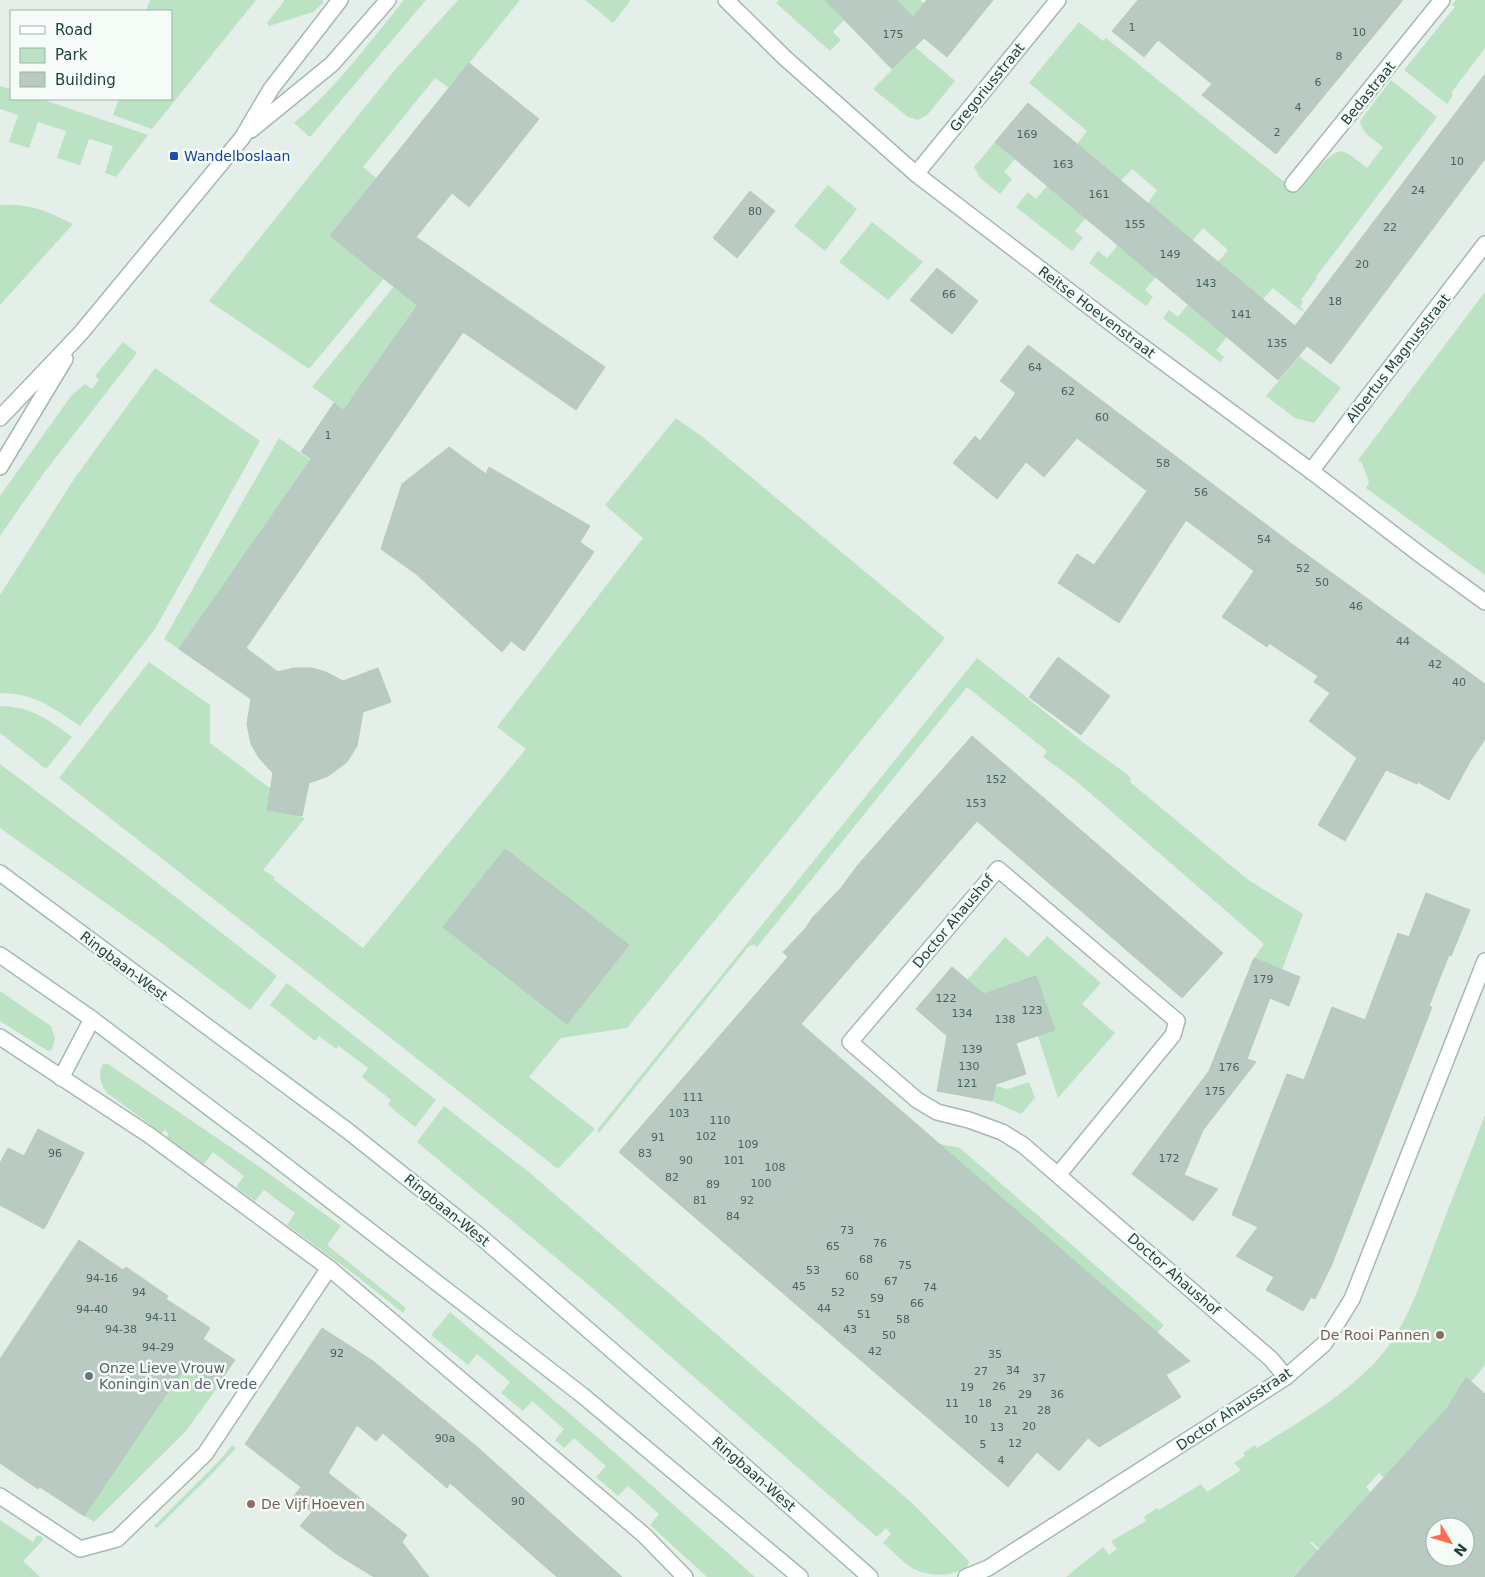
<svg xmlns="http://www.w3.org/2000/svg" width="1485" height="1577" font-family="'DejaVu Sans',sans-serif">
  <rect width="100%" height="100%" fill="#e4efe9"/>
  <g fill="#bbe2c2" fill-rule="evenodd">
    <path d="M150,0H256L152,129L113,115L119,99H171V11H146Z"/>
    <path d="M285,0H321L324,2L313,12L269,26L267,23Z"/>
    <path d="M404,0H426L310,137L294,123C337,87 369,43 404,0Z"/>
    <path d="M458,0H520L449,88L435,78L363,167L376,178L331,236L386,276L309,369L209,301L394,71Z"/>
    <path d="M585,0H629L630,1L613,23Z"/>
    <path d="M779,0H825L844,20L833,32L841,40L830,51L776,3Z"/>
    <path d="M897,0H920L939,16L927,31Z"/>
    <path d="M1456,0H1485V48L1451,93L1453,95L1447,104L1404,70L1455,7L1452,5Z"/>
    <path d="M1079,22L1103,41L1106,38L1298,193C1307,183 1330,147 1344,152C1352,155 1360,163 1367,168L1383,147C1375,140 1361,133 1360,121L1391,80L1437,117L1316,277L1317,278L1301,300L1303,302L1300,307L1306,312L1299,309L1273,288L1263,299L1218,262L1228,250L1203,228L1192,241L1148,203L1157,190L1132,169L1121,181L1077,144L1087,131L1029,83Z"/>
    <path d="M915,47L955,81L927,115L918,120L908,117L873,89Z"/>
    <path d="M0,86L11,89V99H41L148,135L116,177L105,173L113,146L89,139L80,165L57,158L66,131L38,122L29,148L9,142L18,115L0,109Z"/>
    <path d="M995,142L1015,159L1004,172L1012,179L1000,194L980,178L974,167Z"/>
    <path d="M828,185L857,209L825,251L794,226Z"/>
    <path d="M1047,186L1086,218L1075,231L1083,238L1072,251L1016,207L1028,192L1036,199Z"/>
    <path d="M0,205C27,202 49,212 73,224L0,305Z"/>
    <path d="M872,222L923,262L888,300L839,262Z"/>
    <path d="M1118,245L1156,277L1145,290L1153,297L1146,306L1089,263L1098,251L1107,258Z"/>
    <path d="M396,284L418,302L345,410L312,387Z"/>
    <path d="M1485,292V575L1366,488L1369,483L1362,463L1358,460Z"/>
    <path d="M1188,304L1227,337L1216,350L1224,357L1220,362L1163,318L1169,310L1178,317Z"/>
    <path d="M123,342L137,353L43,474L0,536V496L71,396L85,384L92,389L99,380L95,376Z"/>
    <path d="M1299,356L1341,388L1314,423L1295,418L1266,396Z"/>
    <path d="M155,368L260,441L155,629L80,726C53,708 35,693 0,693V595L74,479Z"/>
    <path d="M676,418L704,438L945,638L627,1028L561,1038L529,1077L595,1129L558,1169L59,778L149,662L210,705V743L271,789L267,810L282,813V811L305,818L263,870L275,877L273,879L363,948L526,749L497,727L643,538L605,505Z"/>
    <path d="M279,438L310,460L179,649L164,639Z"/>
    <path d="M977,658L1084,743L1128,775L1131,779L1130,782L1247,879L1303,914L1282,970L1254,958L1264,944L1075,780L1043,757L1047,751L967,687L757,947L754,945L749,946L599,1133L597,1130Z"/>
    <path d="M0,706C30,706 49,720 72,737L46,769L0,733Z"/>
    <path d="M0,764L132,863L277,976L250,1010L151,935L0,828Z"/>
    <path d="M1047,936L1101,983L1082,1004L1115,1033L1058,1098L1038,1036L984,994L967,980L1005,937L1028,957Z"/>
    <path d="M287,983L436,1100L415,1127L388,1105L391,1100L362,1077L368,1068L339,1046L336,1049L319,1036L315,1041L270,1005Z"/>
    <path d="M0,991L51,1026L55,1038L52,1050L48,1051L0,1021Z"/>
    <path d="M103,1064H108L264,1170L341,1226L327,1245L406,1308L403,1313L358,1277L287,1225L295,1213L264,1190L255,1201L236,1187L244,1176L213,1152L204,1164L167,1137L169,1134L164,1130L162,1133L107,1093C101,1086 97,1072 103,1064Z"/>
    <path d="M1029,1082L1035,1098L1021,1114L992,1101L995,1086L1008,1089Z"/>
    <path d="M444,1106L530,1173L912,1503L967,1559L969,1562L967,1567C952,1577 930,1577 914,1569C903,1563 893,1551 883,1543L891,1534L886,1528L877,1537L597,1292L417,1142Z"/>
    <path d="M1485,1115V1365L1471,1382L1465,1377L1448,1407L1384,1478L1379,1473L1366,1487L1370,1492L1320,1549L1312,1542L1310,1543L1318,1550L1293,1577H1066L1108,1543L1146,1521L1144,1517L1157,1508L1159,1510L1201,1484L1207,1492L1241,1470L1234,1463L1245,1456L1243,1453L1255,1445L1257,1448C1302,1420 1350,1393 1384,1352C1406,1325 1421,1282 1433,1249C1450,1204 1468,1159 1485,1115ZM1111,1541L1117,1549L1109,1555L1103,1547Z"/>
    <path d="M939,1144L960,1148L975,1161L1164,1325L1157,1333Z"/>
    <path d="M450,1312L597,1437L755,1577H707L650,1525L659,1514L628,1486L618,1496L596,1477L606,1466L574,1438L564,1448L555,1440L564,1429L532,1401L523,1411L501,1393L510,1382L477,1354L468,1365L431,1335Z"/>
    <path d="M190,1358L195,1362L197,1373L211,1382L222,1381L186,1431L94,1522L84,1516Z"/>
    <path d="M232,1445L236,1448L213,1473L157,1528L154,1526L222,1458Z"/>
    <path d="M0,1520L33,1542L37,1536H41L43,1540L23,1561L40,1577H0Z"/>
  </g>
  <g fill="#b9cac2" stroke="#b5cabf" fill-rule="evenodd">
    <path d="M825,0H897L913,17L927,0H993L947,57L924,38L892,69Z"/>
    <path d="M1138,0H1403L1276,154L1202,95L1212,84L1158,40L1144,57L1112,31Z"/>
    <path d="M469,63L539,119L469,207L452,193L416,237L605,367L576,410L463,332L246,648L278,672L293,668H312L326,672L343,681L378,668L391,702L363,712L357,746L347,762L339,768L328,776L309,783L302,816L267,810L273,773L259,758L251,744L247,724L251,699L179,649L311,459L301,452L334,403L344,410L417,305L330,236Z"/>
    <path d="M1485,74V159L1331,364L1307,346L1278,380L995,142L1028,103L1295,326Z"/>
    <path d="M750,191L775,211L737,258L713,238Z"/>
    <path d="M937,268L978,301L952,334L910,300Z"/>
    <path d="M1028,345L1292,544L1485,684V739L1471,760L1449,800L1418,782L1417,784L1386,770L1345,841L1318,825L1357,758L1309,721L1330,693L1314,682L1318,676L1269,643L1267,647L1222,617L1254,571L1186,520L1119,623L1058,583L1077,554L1094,565L1147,491L1077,438L1044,477L1026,462L997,499L953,463L975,436L980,441L1016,393L1000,381Z"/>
    <path d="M449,447L486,474L489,467L590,526L580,542L594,552L524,651L511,641L502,652L416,574L381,549L402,484Z"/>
    <path d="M1058,657L1110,696L1081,735L1029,697Z"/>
    <path d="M972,736L1223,953L1182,998L977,821L801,1024L1190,1361L1166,1375L1181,1397L1099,1447L1088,1438L1059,1471L1037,1452L1008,1487L619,1152L788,957L783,952L805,929L813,917L841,888L857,866Z"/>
    <path d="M505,849L629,945L567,1024L443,927Z"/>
    <path d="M1426,893L1470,910L1451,956L1449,955L1439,980L1429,1006L1432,1007L1332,1264L1315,1299L1311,1297L1303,1311L1266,1290L1274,1277L1236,1256L1258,1227L1232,1215L1287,1074L1304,1080L1332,1007L1365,1020L1398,933L1409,937Z"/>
    <path d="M1254,958L1300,977L1289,1006L1270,998L1247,1059L1256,1062L1203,1130L1184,1175L1218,1189L1193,1221L1132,1174L1209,1071Z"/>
    <path d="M952,967L984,994L1036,976L1055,1030L1016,1043L1026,1074L996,1084L992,1101L937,1091L947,1036L916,1009Z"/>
    <path d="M38,1129L84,1153L44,1229L0,1205V1163L8,1148L24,1156Z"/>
    <path d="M79,1240L123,1270L126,1267L168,1296L166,1299L210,1328L203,1339L235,1360L217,1386L186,1365L84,1516L40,1487L38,1489L0,1463V1359Z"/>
    <path d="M322,1328L373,1361L476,1446L622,1577H557L450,1483L447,1488L383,1433L376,1441L357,1425L328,1473L407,1535L402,1542L429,1577H374L338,1555L300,1526L312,1512L293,1497L301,1487L245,1444Z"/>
    <path d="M1466,1377L1485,1394V1577H1294L1448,1407ZM1435,1527H1465V1557H1435Z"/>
  </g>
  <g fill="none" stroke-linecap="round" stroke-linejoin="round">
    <g stroke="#a6b8b0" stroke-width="18">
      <g id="minor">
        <path d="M726,0L785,58L916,174L1124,333L1311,471L1422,556L1485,602"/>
        <path d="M916,174L1058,0"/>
        <path d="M1293,184L1442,0"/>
        <path d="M1311,471L1485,244"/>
        <path d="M0,1037L149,1135L329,1268L644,1535L685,1577"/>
        <path d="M61,1078L92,1019"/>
        <path d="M1058,1175L1173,1035L1177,1021L998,869L850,1042L917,1100L937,1112L969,1120L1002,1132L1023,1145L1271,1359L1286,1377"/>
        <path d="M0,1496L80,1549L117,1539L205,1454L329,1268"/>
        <path d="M966,1577L988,1568L1286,1377L1324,1344L1352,1299L1485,961"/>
      </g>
    </g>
    <g stroke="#a6b8b0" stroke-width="18">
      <g id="tertiary">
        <path d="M251,130L332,64L388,0"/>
        <path d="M0,418L80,334L242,138L271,89L340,0"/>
        <path d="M0,467L65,359"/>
      </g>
    </g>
    <g stroke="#a1bcb0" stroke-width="18">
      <g id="secondary">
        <path d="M0,873L348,1131L481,1237L706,1432L870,1577"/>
        <path d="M0,955L92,1019L264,1149L582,1395L800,1577"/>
      </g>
    </g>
    <use href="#minor" stroke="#fff" stroke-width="15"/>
    <use href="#tertiary" stroke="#fff" stroke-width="15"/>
    <use href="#secondary" stroke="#fff" stroke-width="15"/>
  </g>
  <rect fill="#1a4fb4" stroke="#f5fbf7" stroke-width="2" x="169" y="151" width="10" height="10" rx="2.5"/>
  <g fill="#8d6e63" stroke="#f5fbf7" stroke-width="2">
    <circle cx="1440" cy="1335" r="5"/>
    <circle cx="251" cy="1504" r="5"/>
  </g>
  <circle fill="#6b7280" stroke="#f5fbf7" stroke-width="2" cx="89" cy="1376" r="5"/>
  <g text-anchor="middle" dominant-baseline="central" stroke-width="5" stroke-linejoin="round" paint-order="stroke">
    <g font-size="11" fill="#47655a">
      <text x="1132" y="27">1</text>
      <text x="1359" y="32">10</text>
      <text x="893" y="34">175</text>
      <text x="1339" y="56">8</text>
      <text x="1318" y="82">6</text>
      <text x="1298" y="107">4</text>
      <text x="1277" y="132">2</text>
      <text x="1027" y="134">169</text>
      <text x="1457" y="161">10</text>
      <text x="1063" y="164">163</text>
      <text x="1418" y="190">24</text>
      <text x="1099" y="194">161</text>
      <text x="755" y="211">80</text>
      <text x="1135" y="224">155</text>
      <text x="1390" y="227">22</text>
      <text x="1170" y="254">149</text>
      <text x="1362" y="264">20</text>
      <text x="1206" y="283">143</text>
      <text x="949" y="294">66</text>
      <text x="1335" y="301">18</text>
      <text x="1241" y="314">141</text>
      <text x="1277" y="343">135</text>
      <text x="1035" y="367">64</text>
      <text x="1068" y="391">62</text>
      <text x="1102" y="417">60</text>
      <text x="328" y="435">1</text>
      <text x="1163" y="463">58</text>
      <text x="1201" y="492">56</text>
      <text x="1264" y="539">54</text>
      <text x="1303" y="568">52</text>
      <text x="1322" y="582">50</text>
      <text x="1356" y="606">46</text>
      <text x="1403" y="641">44</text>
      <text x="1435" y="664">42</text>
      <text x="1459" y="682">40</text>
      <text x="996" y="779">152</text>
      <text x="976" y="803">153</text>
      <text x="1263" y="979">179</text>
      <text x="946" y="998">122</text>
      <text x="1032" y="1010">123</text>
      <text x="962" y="1013">134</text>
      <text x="1005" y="1019">138</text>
      <text x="972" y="1049">139</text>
      <text x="969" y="1066">130</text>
      <text x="1229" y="1067">176</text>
      <text x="967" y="1083">121</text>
      <text x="1215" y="1091">175</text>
      <text x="693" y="1097">111</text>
      <text x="679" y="1113">103</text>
      <text x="720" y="1120">110</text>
      <text x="706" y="1136">102</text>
      <text x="658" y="1137">91</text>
      <text x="748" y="1144">109</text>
      <text x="55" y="1153">96</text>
      <text x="645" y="1153">83</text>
      <text x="1169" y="1158">172</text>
      <text x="686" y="1160">90</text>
      <text x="734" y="1160">101</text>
      <text x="775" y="1167">108</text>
      <text x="672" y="1177">82</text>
      <text x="761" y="1183">100</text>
      <text x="713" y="1184">89</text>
      <text x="700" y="1200">81</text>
      <text x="747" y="1200">92</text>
      <text x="733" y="1216">84</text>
      <text x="847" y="1230">73</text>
      <text x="880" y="1243">76</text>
      <text x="833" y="1246">65</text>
      <text x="866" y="1259">68</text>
      <text x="905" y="1265">75</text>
      <text x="813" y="1270">53</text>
      <text x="852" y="1276">60</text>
      <text x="102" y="1278">94-16</text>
      <text x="891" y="1281">67</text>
      <text x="799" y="1286">45</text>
      <text x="930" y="1287">74</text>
      <text x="139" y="1292">94</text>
      <text x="838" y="1292">52</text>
      <text x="877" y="1298">59</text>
      <text x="917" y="1303">66</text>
      <text x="824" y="1308">44</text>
      <text x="92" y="1309">94-40</text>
      <text x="864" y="1314">51</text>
      <text x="161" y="1317">94-11</text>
      <text x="903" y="1319">58</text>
      <text x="121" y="1329">94-38</text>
      <text x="850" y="1329">43</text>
      <text x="889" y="1335">50</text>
      <text x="158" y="1347">94-29</text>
      <text x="875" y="1351">42</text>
      <text x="337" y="1353">92</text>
      <text x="995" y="1354">35</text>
      <text x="1013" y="1370">34</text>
      <text x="981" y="1371">27</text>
      <text x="1039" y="1378">37</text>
      <text x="999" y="1386">26</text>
      <text x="967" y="1387">19</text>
      <text x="1025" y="1394">29</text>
      <text x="1057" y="1394">36</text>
      <text x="952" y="1403">11</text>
      <text x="985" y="1403">18</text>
      <text x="1011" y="1410">21</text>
      <text x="1044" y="1410">28</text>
      <text x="971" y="1419">10</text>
      <text x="1029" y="1426">20</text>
      <text x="997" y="1427">13</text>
      <text x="445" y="1438">90a</text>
      <text x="1015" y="1443">12</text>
      <text x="983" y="1444">5</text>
      <text x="1001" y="1460">4</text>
      <text x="518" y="1501">90</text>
    </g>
    <g font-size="14" fill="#214337" stroke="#f5fbf7">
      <text transform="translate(987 87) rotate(-51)">Gregoriusstraat</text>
      <text transform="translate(1368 93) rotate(-51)">Bedastraat</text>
      <text transform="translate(1097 312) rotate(37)">Reitse Hoevenstraat</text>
      <text transform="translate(1398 358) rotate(-52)">Albertus Magnusstraat</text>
      <text transform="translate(953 921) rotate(-50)">Doctor Ahaushof</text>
      <text transform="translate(124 966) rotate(37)">Ringbaan-West</text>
      <text transform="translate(447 1210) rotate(39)">Ringbaan-West</text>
      <text transform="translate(1174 1274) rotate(41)">Doctor Ahaushof</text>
      <text transform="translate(1234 1409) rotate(-34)">Doctor Ahausstraat</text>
      <text transform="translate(754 1474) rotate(41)">Ringbaan-West</text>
    </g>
    <g font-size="14" fill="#164399" stroke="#f5fbf7" text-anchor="start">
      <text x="184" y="156">Wandelboslaan</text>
    </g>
    <g font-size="14" fill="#785e54" stroke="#f5fbf7" text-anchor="end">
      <text x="1430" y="1335">De Rooi Pannen</text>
      <text x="261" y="1504" text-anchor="start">De Vijf Hoeven</text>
    </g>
    <g font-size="14" fill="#5b616d" stroke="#f5fbf7" text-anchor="start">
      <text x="99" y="1368">Onze Lieve Vrouw<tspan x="99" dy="16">Koningin van de Vrede</tspan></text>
    </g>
  </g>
  <rect x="10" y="10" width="162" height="90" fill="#f5fbf7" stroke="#a0b1aa"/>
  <rect x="20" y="26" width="25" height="8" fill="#ffffff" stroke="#a0b1aa"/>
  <text x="55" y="35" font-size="15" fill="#214337">Road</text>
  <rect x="20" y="48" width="25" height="15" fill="#bbe2c2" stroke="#a0b1aa"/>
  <text x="55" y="60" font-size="15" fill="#214337">Park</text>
  <rect x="20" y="72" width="25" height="15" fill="#b9cac2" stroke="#a0b1aa"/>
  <text x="55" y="85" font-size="15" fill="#214337">Building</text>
  <g transform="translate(1450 1542) rotate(128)"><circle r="24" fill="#f5fbf7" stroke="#a0b1aa"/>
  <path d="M0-4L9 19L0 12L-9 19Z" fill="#ff6c52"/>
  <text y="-8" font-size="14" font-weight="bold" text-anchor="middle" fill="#214337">N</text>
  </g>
</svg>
